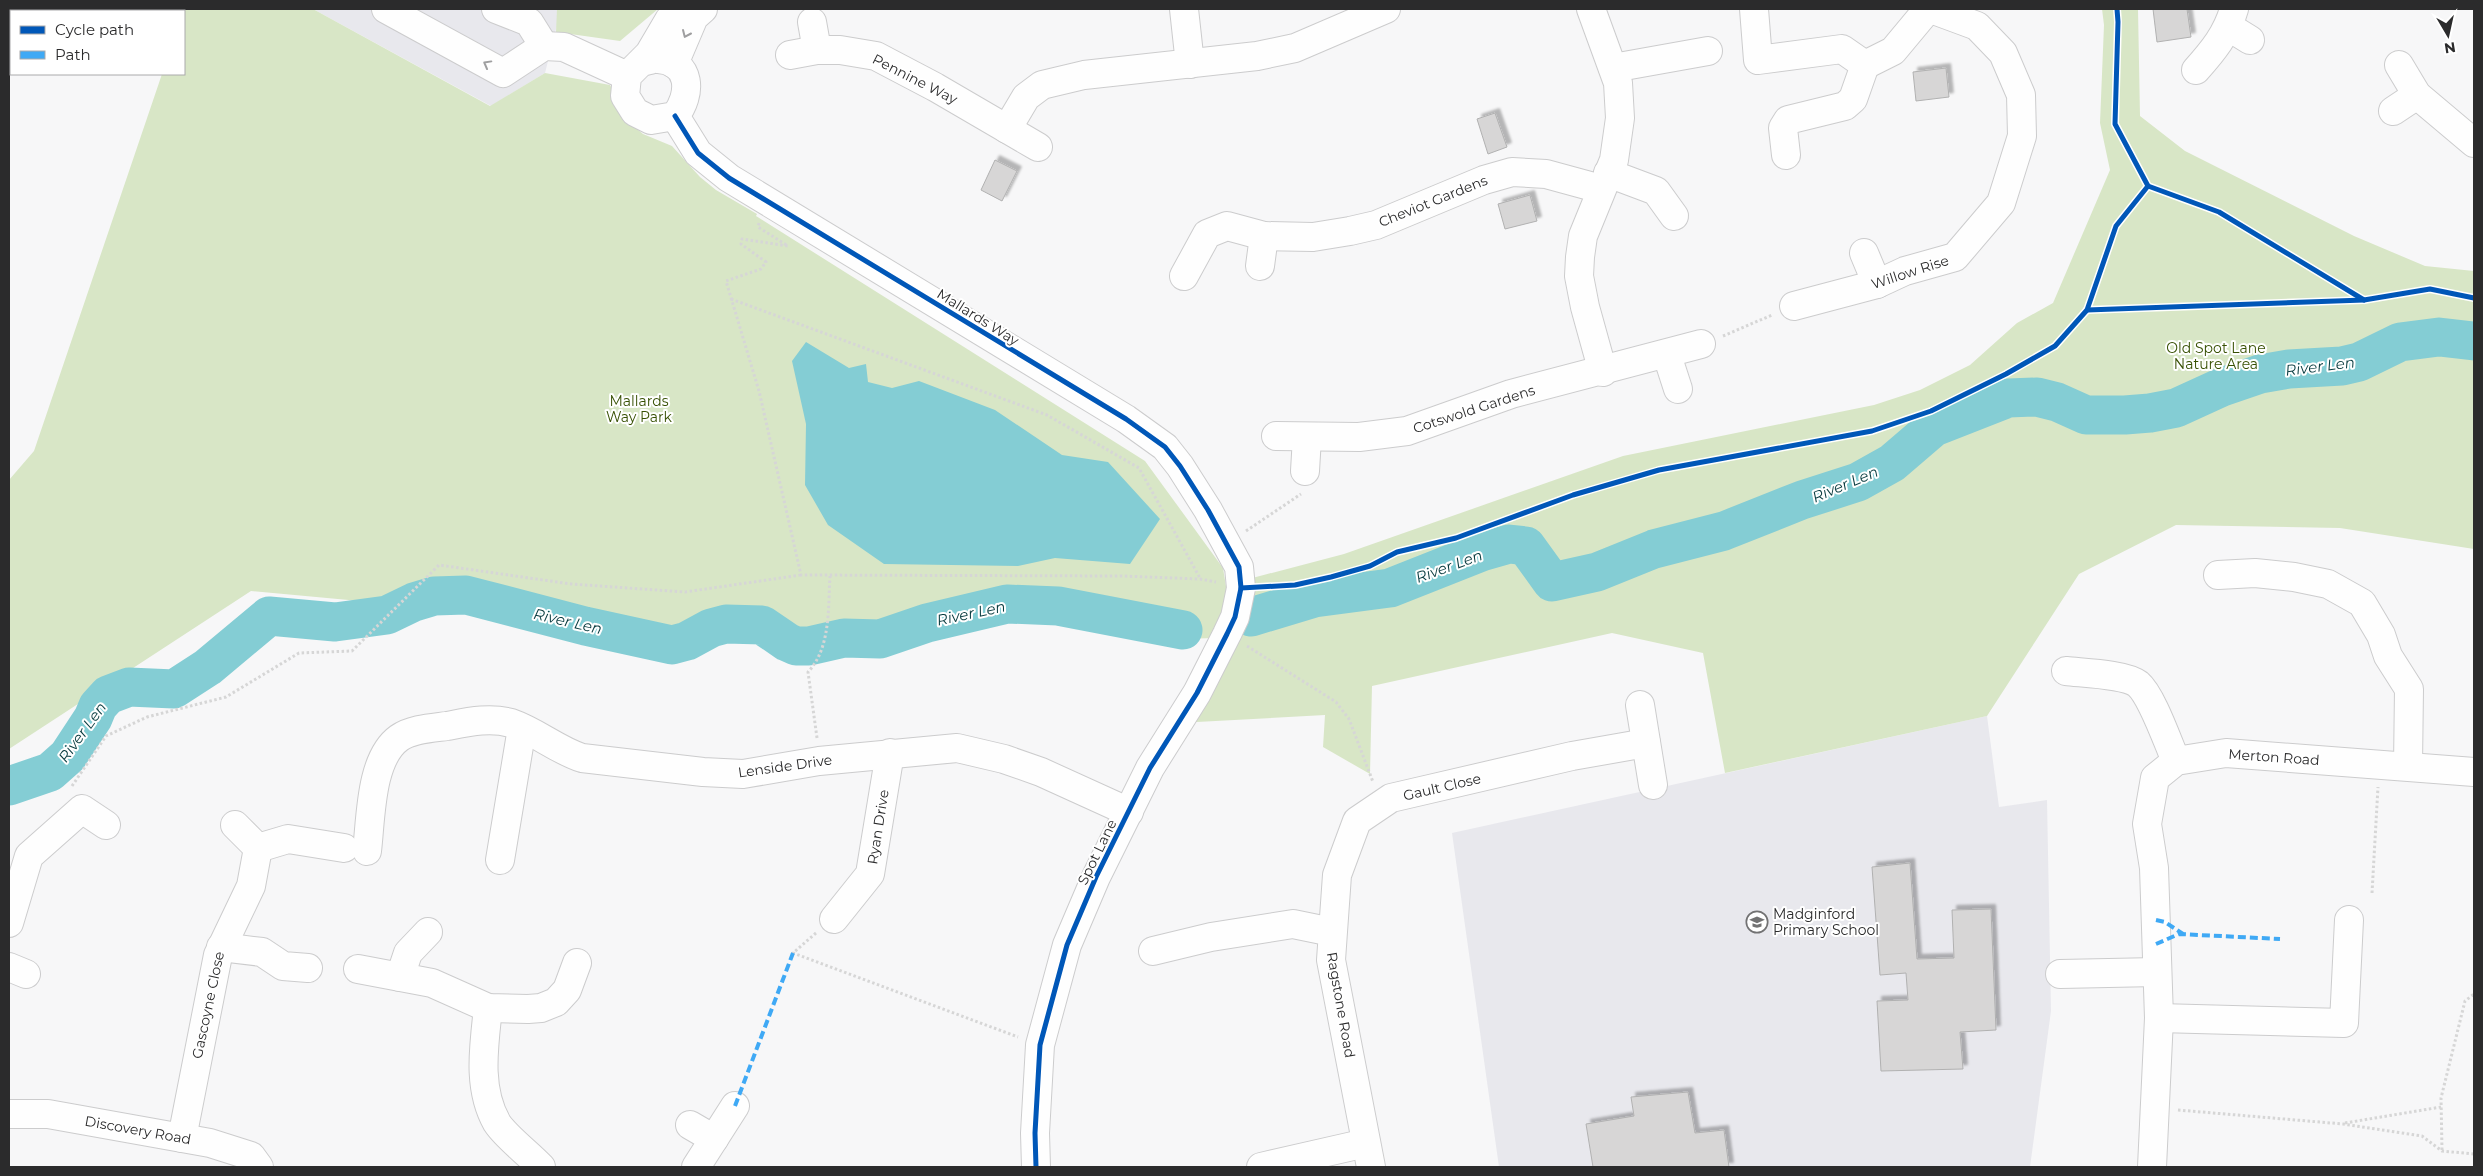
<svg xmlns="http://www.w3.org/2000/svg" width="2483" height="1176" font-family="Montserrat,sans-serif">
  <defs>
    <filter id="shadow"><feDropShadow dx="4.5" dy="-4.5" stdDeviation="1" flood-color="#0004"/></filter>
  </defs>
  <rect width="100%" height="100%" fill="#f7f7f8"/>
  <g fill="#e8e8ed">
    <path d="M313,9H561L545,73L491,106Z"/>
    <path d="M1987,716L1999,807L2047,800L2051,1011L2030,1167H1499L1452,833Z"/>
  </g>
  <g fill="#d8e6c6">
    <path d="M170,9H313L490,106L545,73L610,85L631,124L643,134L672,146L700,177L716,190L757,214L756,216L1145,461L1223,568L1229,605L1241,581L1344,554L1623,456L1874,405L1920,390L1970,365L2017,323L2053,303L2110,170L2100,123L2104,25L2102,9H2138L2140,116L2185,151L2354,236L2425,266L2474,271V549L2340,528L2176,525L2079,574L1987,716L1725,773L1703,653L1612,633L1372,686L1370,774L1323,747L1325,715L1178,723L1215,638L1181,639L1086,620L1032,613L995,617L904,641L810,659L780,639L754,631L730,633L673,648L467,599C435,597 419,603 391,618L381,603L251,591L9,749V480L34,451L162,74H184V11H170Z"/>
    <path d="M557,9H658L620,41L556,32Z"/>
  </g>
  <path fill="#84cdd4" d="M806,342L849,368L866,364L868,382L892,388L919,381L995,410L1062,455L1108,462L1160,519L1130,564L1055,558L1018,566L884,564L828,525L805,485L806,424L792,361Z"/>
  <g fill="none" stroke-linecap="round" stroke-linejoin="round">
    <g stroke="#84cdd4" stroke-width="39">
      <path d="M1251,617L1314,598L1390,588L1481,552L1509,544L1526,546L1552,582L1597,572L1654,549L1724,531L1802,500L1858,482L1892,463L1934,427L2008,398L2037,397L2057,402L2086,415H2125L2150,413L2176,408L2222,387L2260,374L2289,369L2342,366L2359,362L2400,342L2439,337L2474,341"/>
      <path d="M9,786L50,772L68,756L93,718L98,706L108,695L129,687L174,689L208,667L269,616L335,622L387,615L414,602L434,596L466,595L585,626L672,645L687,641L711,628L726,624L762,625L787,642L796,646H809L844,638L880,639L927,623L1007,604L1058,606L1183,630"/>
    </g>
  </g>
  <g fill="#d7d6d6" stroke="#b1b1b1" filter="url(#shadow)">
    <path d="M2153,9H2187L2191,37L2157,42Z"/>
    <path d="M1946,68L1949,97L1916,101L1913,72Z"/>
    <path d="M1495,113L1507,147L1488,154L1477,119Z"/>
    <path d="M995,160L1017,171L1002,201L981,190Z"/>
    <path d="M1530,195L1537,221L1505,229L1498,204Z"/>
    <path d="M1910,863L1917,959L1954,958L1952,910L1991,909L1996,1030L1960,1032L1963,1069L1881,1071L1877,1001L1908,1000L1906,973L1880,975L1872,867Z"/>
    <path d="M1688,1092L1695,1133L1724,1130L1729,1167H1593L1586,1124L1634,1116L1631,1097Z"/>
  </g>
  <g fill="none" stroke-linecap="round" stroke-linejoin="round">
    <g stroke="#cccccd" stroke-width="30">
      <g id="minor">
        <path d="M386,9L503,73L544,46L564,47L627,76"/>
        <path d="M496,9L529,22L544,46"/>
        <path d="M1184,9L1190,64"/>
        <path d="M1591,9L1618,83L1620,118L1614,160L1583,236L1580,257L1579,276L1585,307L1603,372"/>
        <path d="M1754,9L1758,60L1842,49L1865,65"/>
        <path d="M812,22L817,50"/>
        <path d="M2229,27L2250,40"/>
        <path d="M790,55L817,50H840L876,56L935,87L1038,147"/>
        <path d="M642,62C647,61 653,58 658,59C692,61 692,95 675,116L651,120L635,112L625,96L627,76L649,54L669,20L679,9"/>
        <path d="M674,64L694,17L703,9"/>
        <path d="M1865,65L1893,51L1928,9"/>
        <path d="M2399,65L2417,95L2474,143"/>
        <path d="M1613,68L1708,51"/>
        <path d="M2196,70C2213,51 2227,34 2234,9"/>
        <path d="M2393,111L2417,95"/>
        <path d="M675,116L698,153L729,178L1126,419L1165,447L1180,466L1208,510L1239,567L1241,588L1235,617L1227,634L1197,693L1150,768L1096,877L1067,945L1040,1045L1035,1133L1036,1167"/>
        <path d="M1007,129L1026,97L1042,85L1084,75L1257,56L1295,48L1386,9"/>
        <path d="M1786,155L1783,128L1788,120L1845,106L1853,99L1865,65"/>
        <path d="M1608,173L1656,191L1674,216"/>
        <path d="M1864,253L1877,284"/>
        <path d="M1260,266L1264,236"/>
        <path d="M1184,276L1207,234L1227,226L1264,236L1313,237L1350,231L1376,225L1484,180L1512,172L1546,174L1601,189"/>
        <path d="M1794,306L1877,284L1905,271L1955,257L2001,203L2022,136L2021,95L2003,53L1977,26L1931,9"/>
        <path d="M1667,355L1678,389"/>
        <path d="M1276,436L1359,437L1407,431L1511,394L1701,344"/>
        <path d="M1305,471L1307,437"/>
        <path d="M2218,575L2255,573L2294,577L2328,584L2362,603L2381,635L2388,656L2409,689L2408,766"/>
        <path d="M2066,671C2083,673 2125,674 2138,684C2152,696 2168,743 2176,761"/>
        <path d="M1640,705L1653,785"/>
        <path d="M235,825L258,848L288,839L344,848"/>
        <path d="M367,851C371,818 370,759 399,738C412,729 432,728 447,726C468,722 490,717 511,723C537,732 557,750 582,758L703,772L743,774L819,761L957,748L1004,759L1041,772L1129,812"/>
        <path d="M500,860L522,728"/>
        <path d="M834,919L870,874L890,753"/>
        <path d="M9,923L29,856L82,809L106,825"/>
        <path d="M221,947L262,952L283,966L308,968"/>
        <path d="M1153,951L1211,937L1293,924L1332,932"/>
        <path d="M9,967L26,974"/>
        <path d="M358,969L432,983L488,1008L528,1009L541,1008L556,1002L567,990L577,963"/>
        <path d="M2060,974L2157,972"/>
        <path d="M400,977L408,953L428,932"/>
        <path d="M488,1008C484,1046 477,1088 497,1123C506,1137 529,1154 541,1167"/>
        <path d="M2159,1018L2344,1023L2349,920"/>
        <path d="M9,1114H48L210,1143L251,1156L259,1167"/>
        <path d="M690,1125L714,1139"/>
        <path d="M182,1138L218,955L251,886L258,848"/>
        <path d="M696,1167L735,1106"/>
        <path d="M1261,1167L1366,1143"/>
        <path d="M1371,1167L1331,960L1337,875L1357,821L1391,798L1572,756L1646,743"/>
        <path d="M2152,1167L2159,1018L2154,868L2147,824L2155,778L2176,761L2226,753L2474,772"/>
      </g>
    </g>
    <g stroke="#d6d6d6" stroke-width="3" stroke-dasharray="2.5 2.5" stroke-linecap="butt">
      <path d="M759,223L758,227L788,246L742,239L741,244L766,262L761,269L726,281L759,391L801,575L1122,576L1200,579L1216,582"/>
      <path d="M731,299L1047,415L1139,468L1200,578"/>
      <path d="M1723,336L1772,315"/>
      <path d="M1246,531L1301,494"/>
      <path d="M1247,646L1336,702L1349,719L1373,782"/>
      <path d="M817,738L808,672C831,648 828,607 830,576"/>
      <path d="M72,786L106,736L147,717L226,697L299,653L352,651L439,565L571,584L685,592L801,575"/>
      <path d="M2372,893L2378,787"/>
      <path d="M816,933L793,953L1018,1037"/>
      <path d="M2178,1110L2343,1124L2422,1136L2442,1151L2474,1154"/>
      <path d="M2345,1123L2441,1107"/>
      <path d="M2442,1150L2441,1098L2465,1001L2474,994"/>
    </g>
    <use href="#minor" stroke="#fefefe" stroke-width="28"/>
    <g stroke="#3fa9f5" stroke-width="4" stroke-dasharray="8 4" stroke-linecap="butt">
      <path d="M2156,920L2165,922L2183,934"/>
      <path d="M2156,944L2179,934L2280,939"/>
      <path d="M735,1106L793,953"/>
    </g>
    <g stroke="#fff" stroke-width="8">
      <g id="cycleway">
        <path d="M2117,9L2118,22L2115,124L2148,186L2219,212L2364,300"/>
        <path d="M675,116L698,153L729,178L1126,419L1165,447L1180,466L1208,510L1239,567L1241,588L1235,617L1227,634L1197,693L1150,768L1096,877L1067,945L1040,1045L1035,1133L1036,1167"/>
        <path d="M2087,310L2364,300L2430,289L2474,298"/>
        <path d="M1241,588L1295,585L1331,577L1370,566L1397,552L1456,538L1573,495L1659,470L1872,431L1931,411L2006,374L2055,346L2087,310L2116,226L2148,186"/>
      </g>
    </g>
    <use href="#cycleway" stroke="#0057b8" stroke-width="5"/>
  </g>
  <defs><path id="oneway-chevron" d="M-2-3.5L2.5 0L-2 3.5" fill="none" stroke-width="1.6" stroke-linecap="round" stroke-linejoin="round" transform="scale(1.25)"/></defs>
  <g stroke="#9f9fa0">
    <use href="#oneway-chevron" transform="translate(686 34) rotate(114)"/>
    <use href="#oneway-chevron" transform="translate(487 64) rotate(-151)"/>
  </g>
  <defs>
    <g id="school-ring" transform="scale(1.125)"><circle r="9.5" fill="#fff" stroke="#727273" stroke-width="1.5"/><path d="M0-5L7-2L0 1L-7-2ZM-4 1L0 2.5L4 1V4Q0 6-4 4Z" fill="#727273"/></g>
  </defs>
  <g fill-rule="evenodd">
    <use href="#school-ring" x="1757" y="922"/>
  </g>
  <g text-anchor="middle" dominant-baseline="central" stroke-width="4" stroke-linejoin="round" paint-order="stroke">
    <g font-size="14" fill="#2b2b2c" stroke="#fff">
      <text transform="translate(915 79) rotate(27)">Pennine Way</text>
      <text transform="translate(1433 201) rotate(-22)">Cheviot Gardens</text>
      <text transform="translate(1910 272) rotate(-18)">Willow Rise</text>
      <text transform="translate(978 317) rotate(32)">Mallards Way</text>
      <text transform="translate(1474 409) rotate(-18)">Cotswold Gardens</text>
      <text transform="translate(2274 757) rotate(4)">Merton Road</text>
      <text transform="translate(785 766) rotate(-8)">Lenside Drive</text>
      <text transform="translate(1442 787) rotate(-13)">Gault Close</text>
      <text transform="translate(878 827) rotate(-81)">Ryan Drive</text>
      <text transform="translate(1097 852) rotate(-64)">Spot Lane</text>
      <text transform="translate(208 1005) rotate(-78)">Gascoyne Close</text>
      <text transform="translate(1341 1005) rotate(80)">Ragstone Road</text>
      <text transform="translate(138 1130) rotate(10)">Discovery Road</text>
    </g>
    <g font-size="14" fill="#375003" stroke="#fff">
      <text x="2216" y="348">Old Spot Lane<tspan x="2216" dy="16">Nature Area</tspan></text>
      <text x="639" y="401">Mallards<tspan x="639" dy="16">Way Park</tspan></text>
    </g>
    <g font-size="14" fill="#2b2b2c" stroke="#fff" text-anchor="start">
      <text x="1773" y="914">Madginford<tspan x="1773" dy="16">Primary School</tspan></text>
    </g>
    <g font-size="15" font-style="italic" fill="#073a3e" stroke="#fff">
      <text transform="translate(2320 366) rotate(-7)">River Len</text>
      <text transform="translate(1845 484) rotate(-23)">River Len</text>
      <text transform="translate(1449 566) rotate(-20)">River Len</text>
      <text transform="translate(971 613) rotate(-12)">River Len</text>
      <text transform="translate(568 621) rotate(13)">River Len</text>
      <text transform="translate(82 732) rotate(-54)">River Len</text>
    </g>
  </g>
  <rect width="2483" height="1176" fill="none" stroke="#2b2b2c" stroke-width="20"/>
  <rect x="10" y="10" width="175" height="65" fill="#ffffff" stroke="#aaaaab"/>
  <rect x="20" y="26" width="25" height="8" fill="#0057b8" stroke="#aaaaab"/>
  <text x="55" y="35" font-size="15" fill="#2b2b2c">Cycle path</text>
  <rect x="20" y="51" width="25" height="8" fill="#3fa9f5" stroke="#aaaaab"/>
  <text x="55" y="60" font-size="15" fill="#2b2b2c">Path</text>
  <g transform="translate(2448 35) rotate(171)" stroke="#ffffff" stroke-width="4" paint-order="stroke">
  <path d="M0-4L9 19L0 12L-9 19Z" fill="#2b2b2c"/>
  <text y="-8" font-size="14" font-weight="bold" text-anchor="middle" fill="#2b2b2c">N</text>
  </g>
</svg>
